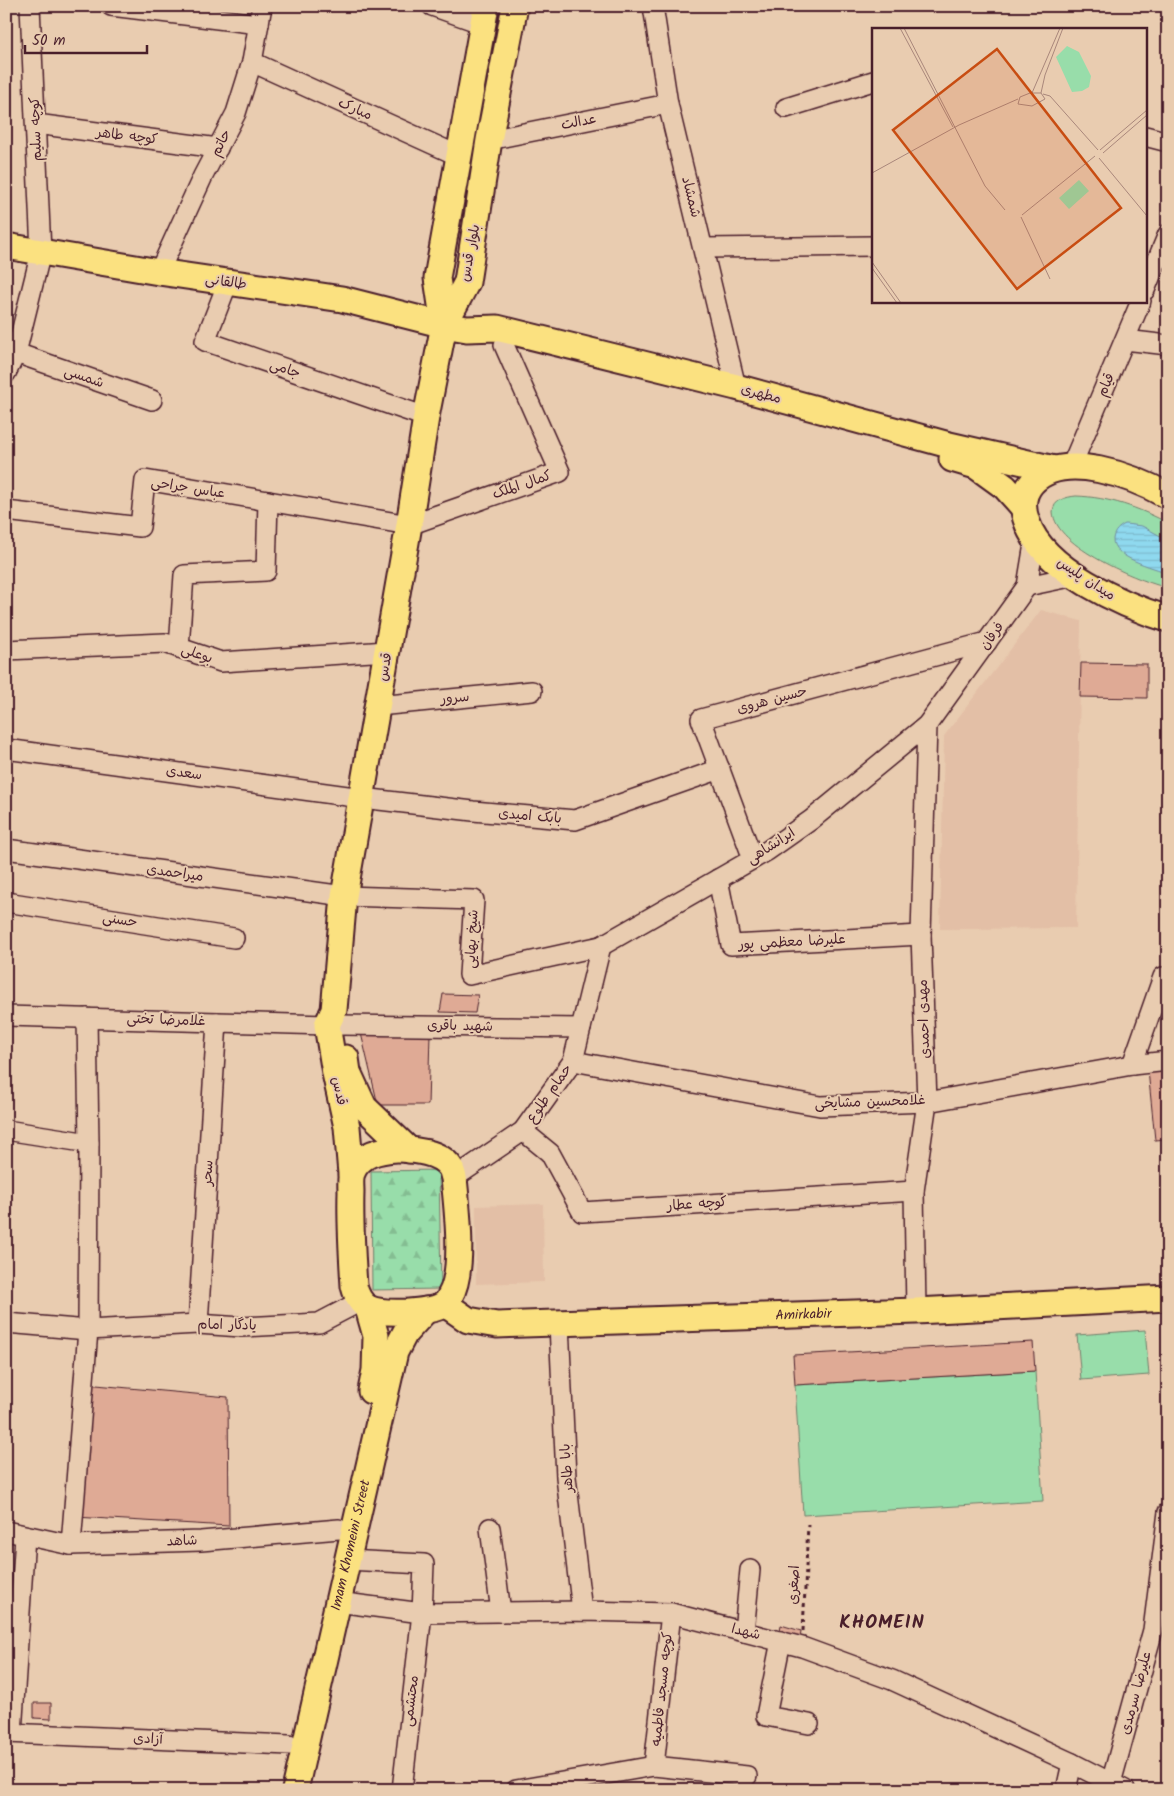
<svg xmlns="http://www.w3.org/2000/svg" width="1174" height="1796" font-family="Kalam,'Playpen Sans Arabic',sans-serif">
  <defs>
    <pattern id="forest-firs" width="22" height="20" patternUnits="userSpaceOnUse" patternTransform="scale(1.25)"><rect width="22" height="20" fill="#98ddaa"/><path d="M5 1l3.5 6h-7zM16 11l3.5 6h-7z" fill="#84bd92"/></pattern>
    <pattern id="water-rules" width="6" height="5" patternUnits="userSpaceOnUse" patternTransform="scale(1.25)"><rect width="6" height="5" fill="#8fd9ef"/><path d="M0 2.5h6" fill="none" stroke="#7dbacd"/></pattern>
  </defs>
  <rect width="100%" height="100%" fill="#e9ccb0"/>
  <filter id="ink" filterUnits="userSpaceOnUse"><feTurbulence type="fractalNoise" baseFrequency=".02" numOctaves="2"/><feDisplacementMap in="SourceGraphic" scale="10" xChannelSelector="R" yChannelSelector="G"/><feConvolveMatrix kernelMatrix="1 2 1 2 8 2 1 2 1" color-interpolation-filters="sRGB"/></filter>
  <g filter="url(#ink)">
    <g fill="#e3bfa6">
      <path d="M1041,610L1081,621L1076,928L940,929L944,736Z"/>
      <path d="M543,1204L544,1282L476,1284V1206Z"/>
    </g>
    <g fill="#98ddaa" stroke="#717e6a">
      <path d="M1076,496C1109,497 1139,508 1168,523V588C1139,581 1055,547 1053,512C1053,500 1066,497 1076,496Z"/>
      <path d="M1145,1330L1149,1375L1081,1380L1077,1335Z"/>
      <path d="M1035,1371L1043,1501L803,1515L795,1385Z"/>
    </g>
    <path fill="url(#forest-firs)" stroke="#717e6a" d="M439,1170L441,1289L372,1290L371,1171Z"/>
    <path fill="url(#water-rules)" stroke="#738fa1" d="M1125,524L1142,526L1168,540V573C1153,567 1112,558 1113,539C1114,531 1119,527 1125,524Z"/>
    <g fill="#dfaa95" stroke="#4a1f2b">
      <path d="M1081,663L1147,664V698L1080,697Z"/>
      <path d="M443,994L478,995L475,1013L440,1012Z"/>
      <path d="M360,1029L430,1034L428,1105H378Z"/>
      <path d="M1168,1068V1139L1155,1140L1148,1070Z"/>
      <path d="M1033,1342L1035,1371L795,1385L793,1355Z"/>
      <path d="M85,1384L228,1397L229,1526L75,1517Z"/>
      <path d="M781,1625L801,1631L800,1637L780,1632Z"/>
      <path d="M34,1703H51V1719L34,1718Z"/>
    </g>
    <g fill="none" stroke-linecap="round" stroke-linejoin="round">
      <g stroke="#4a1f2b" stroke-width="22">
        <g id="minor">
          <path d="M111,6L259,24"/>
          <path d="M432,6L483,24"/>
          <path d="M653,6L668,104L736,387"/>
          <path d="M252,62L459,156"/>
          <path d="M786,108L873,81"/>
          <path d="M36,124L218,148"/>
          <path d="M1145,136L1168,142"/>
          <path d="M489,140L668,104"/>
          <path d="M704,248L873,246"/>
          <path d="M159,272L203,176L236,113L252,62L262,6"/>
          <path d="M228,282L205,341L426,417"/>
          <path d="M1145,290L1168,234"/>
          <path d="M1125,340L1168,345"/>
          <path d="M16,353L152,400"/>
          <path d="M6,373L16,353L41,252L30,6"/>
          <path d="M1071,467L1141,301"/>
          <path d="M6,511L140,527L145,480L409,525L560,472L504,345"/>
          <path d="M1027,586L1075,576"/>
          <path d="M179,648L184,575L266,571L268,501"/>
          <path d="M6,650L165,643L221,662L387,651"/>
          <path d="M378,706L532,691"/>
          <path d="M6,749L362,798L473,811L575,820L720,769"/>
          <path d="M6,849L344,896L474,900L469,975L601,946L767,851L811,820L927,725L1027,586L1035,538"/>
          <path d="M753,859L701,719L987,642"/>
          <path d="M718,879L731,945L921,935"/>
          <path d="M6,902L234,938"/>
          <path d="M6,1016L327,1025"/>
          <path d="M340,1025L581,1028"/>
          <path d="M573,1061L820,1106L927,1102L1132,1065L1168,1061"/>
          <path d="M1132,1065L1163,977"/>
          <path d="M6,1130L89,1143"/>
          <path d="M523,1131L550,1153L582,1212L914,1191"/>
          <path d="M454,1178L523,1131L573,1061L601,946"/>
          <path d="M916,1311L914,1191L927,1102L921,935L927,725"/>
          <path d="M6,1323L88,1330L198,1324L241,1327L319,1323L361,1301"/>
          <path d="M198,1324L217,1022"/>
          <path d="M559,1324L566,1477L582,1611"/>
          <path d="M490,1528L501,1612"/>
          <path d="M6,1531L71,1545L201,1541L339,1529"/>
          <path d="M71,1545L88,1330L89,1143L87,1018"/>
          <path d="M347,1560L424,1564L422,1613L402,1790"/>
          <path d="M337,1602L422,1613L582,1611L671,1613L802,1647L892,1680L1072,1763L1125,1790"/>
          <path d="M744,1632L750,1570"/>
          <path d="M781,1641L766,1716L809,1724"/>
          <path d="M6,1733L289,1745"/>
          <path d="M12,1733L25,1536"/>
          <path d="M654,1766L671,1613"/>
          <path d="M1111,1783L1153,1630L1168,1512"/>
          <path d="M516,1790L654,1766L747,1776"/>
          <path d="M1066,1790L1072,1763"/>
        </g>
      </g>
      <g stroke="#4a1f2b" stroke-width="29">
        <g id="major">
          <path d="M6,246L159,272L342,299L444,325L467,329L497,328L736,387L949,445L1054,469"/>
          <path d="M444,325L437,278L486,6"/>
          <path d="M952,459L976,466L1005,487L1023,507"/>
          <path d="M1168,496C1134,477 1063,449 1032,483C1022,494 1022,509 1027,522C1042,569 1124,606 1168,619"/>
          <path d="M346,1058L348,1072L364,1107L409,1150"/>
          <path d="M397,1149C413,1150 439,1151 450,1167C452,1170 453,1175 454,1178C457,1208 465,1271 450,1296C449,1299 446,1303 443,1305C430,1313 382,1315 368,1308C360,1303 356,1294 354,1286C352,1255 350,1224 351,1192C351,1187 350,1178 352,1173C359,1154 379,1150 397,1149Z"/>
          <path d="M351,1174L347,1127L335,1073L327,1025L334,1010L344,896L409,525L426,417L444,325L467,282L489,140L515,6"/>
          <path id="s1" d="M445,1304L468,1320L497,1325L916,1311L1168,1298"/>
          <path d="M368,1308L376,1336L375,1370L371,1391"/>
          <path id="s2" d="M295,1790L395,1352L405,1333L426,1310"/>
        </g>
      </g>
      <path stroke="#4a1f2b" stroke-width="3" stroke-dasharray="4 4" stroke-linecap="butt" d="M803,1631L808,1524"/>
      <use href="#minor" stroke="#e9ccb0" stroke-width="19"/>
      <use href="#major" stroke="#fbe180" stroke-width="25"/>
    </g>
  </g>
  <g text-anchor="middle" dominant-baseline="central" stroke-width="4" stroke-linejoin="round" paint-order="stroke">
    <g font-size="14" fill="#4a1f2b" stroke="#e9ccb0">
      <text transform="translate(355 109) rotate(24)">مبارک</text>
      <text transform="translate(579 122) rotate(-11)">عدالت</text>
      <text transform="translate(36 129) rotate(-92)">کوچه سلیم</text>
      <text transform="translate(127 136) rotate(7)">کوچه طاهر</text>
      <text transform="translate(221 143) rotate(-63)">حاتم</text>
      <text transform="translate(691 197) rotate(76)">شمشاد</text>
      <text transform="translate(470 253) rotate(-79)">بلوار قدس</text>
      <text transform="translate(226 282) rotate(8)">طالقانی</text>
      <text transform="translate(285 369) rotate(19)">جامی</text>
      <text transform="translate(84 377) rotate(19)">شمسی</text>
      <text transform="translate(1106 385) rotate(-67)">قیام</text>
      <text transform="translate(761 394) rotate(15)">مطهری</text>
      <text transform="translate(522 485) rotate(-19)">کمال الملک</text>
      <text transform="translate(188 488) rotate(9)">عباس جراحی</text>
      <text transform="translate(1086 579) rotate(33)">میدان پلیس</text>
      <text transform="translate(992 636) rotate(-54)">فرفان</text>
      <text transform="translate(197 654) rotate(19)">بوعلی</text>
      <text transform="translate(385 667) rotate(-80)">قدس</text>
      <text transform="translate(455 698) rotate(-5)">سرور</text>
      <text transform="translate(772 700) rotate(-15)">حسین هروی</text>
      <text transform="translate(184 773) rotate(8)">سعدی</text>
      <text transform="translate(530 816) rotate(5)">بابک امیدی</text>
      <text transform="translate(771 846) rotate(-33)">ایرانشاهی</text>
      <text transform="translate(175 873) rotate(8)">میراحمدی</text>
      <text transform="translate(120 920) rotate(9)">حسنی</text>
      <text transform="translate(472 939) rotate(-87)">شیخ بهایی</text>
      <text transform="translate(792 942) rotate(-3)">علیرضا معظمی پور</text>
      <text transform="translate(924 1019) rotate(-92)">مهدی احمدی</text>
      <text transform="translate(166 1020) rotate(2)">غلامرضا تختی</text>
      <text transform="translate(460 1026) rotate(1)">شهید باقری</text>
      <text transform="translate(339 1091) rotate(78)">قدس</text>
      <text transform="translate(549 1094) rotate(-55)">حمام طلوع</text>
      <text transform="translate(870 1102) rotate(-2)">غلامحسین مشایخی</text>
      <text transform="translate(208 1173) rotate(-87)">سحر</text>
      <text transform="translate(697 1204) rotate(-4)">کوچه عطار</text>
      <text stroke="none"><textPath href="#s1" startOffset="364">Amirkabir</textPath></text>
      <text transform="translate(227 1325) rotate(1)">یادگار امام</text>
      <text transform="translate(567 1468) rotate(-94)">بابا طاهر</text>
      <text transform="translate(182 1541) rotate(-2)">شاهد</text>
      <text stroke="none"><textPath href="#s2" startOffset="251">Imam Khomeini Street</textPath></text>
      <text transform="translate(794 1585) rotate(-87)">اصغری</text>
      <text transform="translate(746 1632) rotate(14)">شهدا</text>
      <text transform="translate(662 1689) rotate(-84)">کوچه مسجد فاطمیه</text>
      <text transform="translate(1136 1693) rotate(-75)">علیرضا سرمدی</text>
      <text transform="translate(411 1701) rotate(-83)">محتشمی</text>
      <text transform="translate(148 1739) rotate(2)">آزادی</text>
    </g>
    <g font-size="19" font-weight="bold" letter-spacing="1" fill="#4a1f2b" stroke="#e9ccb0">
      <text x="882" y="1623">KHOMEIN</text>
    </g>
  </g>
  <g transform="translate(872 28)">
    <rect width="275" height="275" fill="#e9ccb0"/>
    <path d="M195,18L207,24L219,48L217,59L210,63L200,64L184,29ZM207,152L217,163L197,181L187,170Z" fill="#98ddaa"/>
    <path fill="none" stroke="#a9877b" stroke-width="1" d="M28,0L81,99M32,0L113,158L133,182M158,65H169L173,71L160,78L146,76L148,69ZM160,65L188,0M169,65L173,47L191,0M171,66L178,68L226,122M228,122L275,82M231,125L275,87M227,130L275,188M0,145L87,97L146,71M150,187L223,128M149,189L178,251M0,234L29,275M0,240L25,275"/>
    <path fill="#c84d12" fill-opacity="0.15" stroke="#c84d12" stroke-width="2.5" d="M125,21L249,180L145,261L21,102Z"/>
    <rect width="275" height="275" fill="none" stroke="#4a1f2b" stroke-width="2.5"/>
  </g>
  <rect width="1174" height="1796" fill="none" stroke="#e9ccb0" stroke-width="25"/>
  <rect x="12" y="12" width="1149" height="1771" fill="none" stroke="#4a1f2b" stroke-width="2" filter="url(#ink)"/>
  <path d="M25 45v8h122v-8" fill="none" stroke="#4a1f2b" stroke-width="2.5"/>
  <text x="32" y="45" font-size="15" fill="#4a1f2b" stroke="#e9ccb0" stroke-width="4" paint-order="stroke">50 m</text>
</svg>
